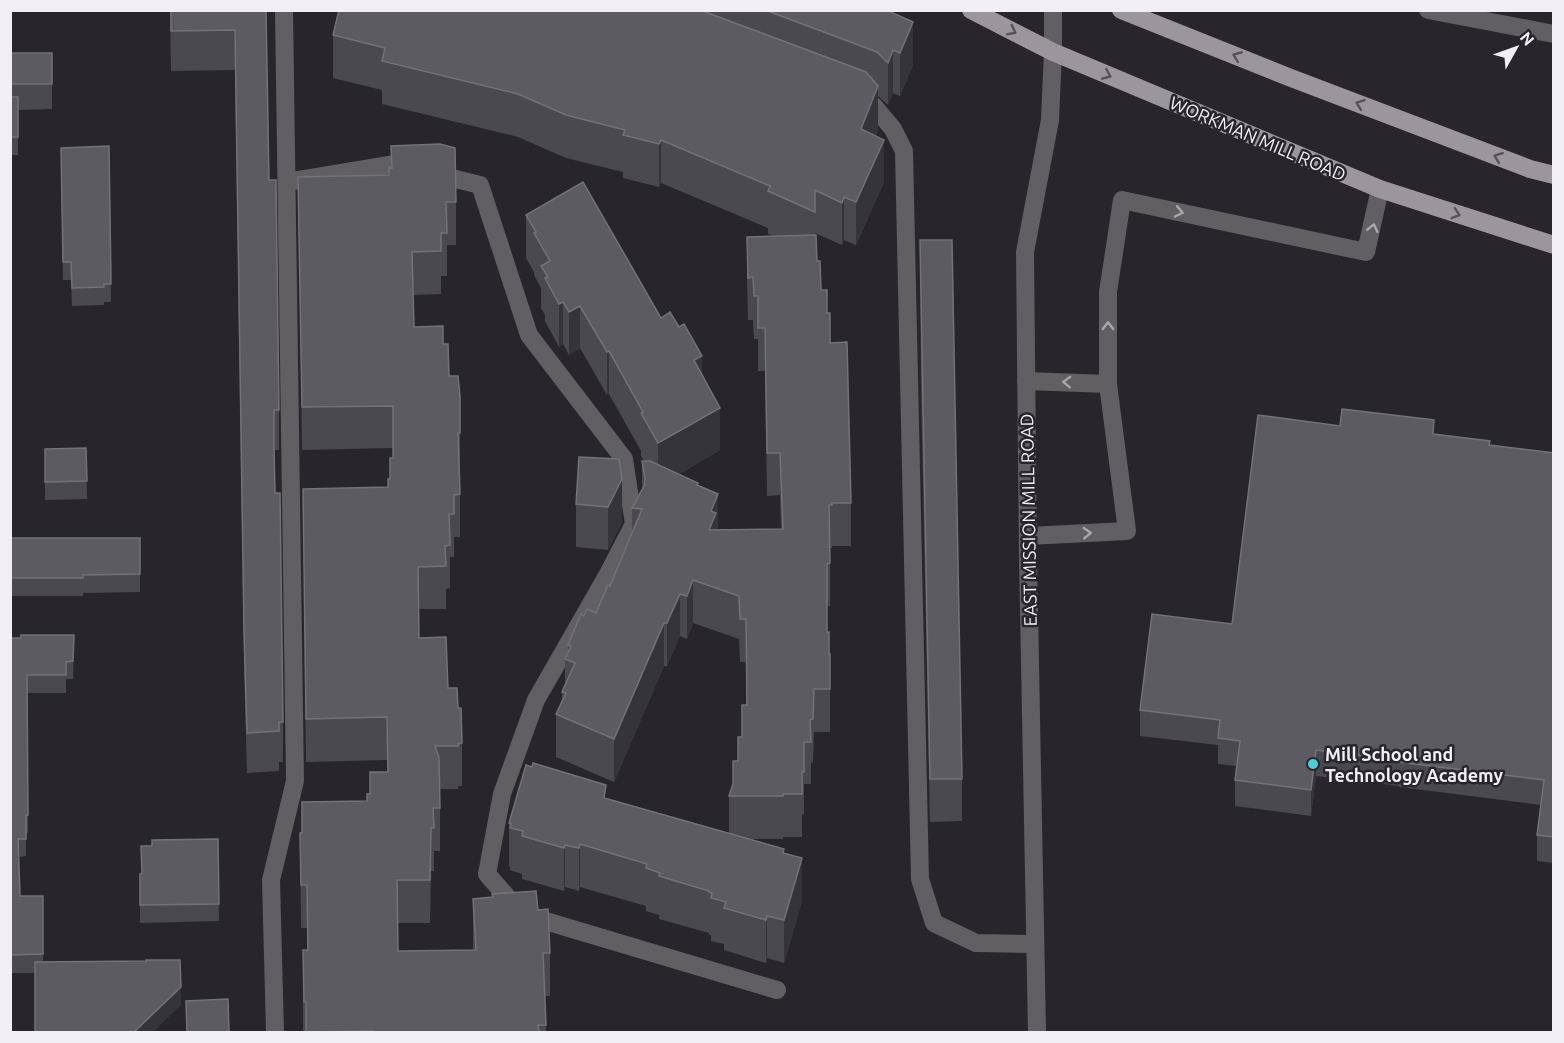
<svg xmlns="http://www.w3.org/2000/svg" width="1564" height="1043" font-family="Ubuntu,sans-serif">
  <rect width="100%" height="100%" fill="#28262b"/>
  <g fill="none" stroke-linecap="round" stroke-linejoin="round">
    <g stroke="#615f61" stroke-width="18">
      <path d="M1428,10L1554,34"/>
      <path d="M858,99L873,105L893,129L904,151L920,879L934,923L976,943L1035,944"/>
      <path d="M287,182L395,164L480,185L529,335L624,459L634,524L608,574L536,700L502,794L487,874L522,914L777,990"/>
      <path d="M1026,381L1108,384"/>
      <path d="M1028,536L1127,531L1108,384V292L1122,200L1366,252L1380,189"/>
      <path d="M275,1032L271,880L295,781L284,10"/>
      <path d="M1037,1032L1028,558L1025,252L1050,120L1053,52V10"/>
    </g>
    <g stroke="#9b969c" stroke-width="18">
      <path d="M971,10L1053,52L1380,189L1554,245"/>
      <path d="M1121,10L1291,78L1530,169L1554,175"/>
    </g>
  </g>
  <g fill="#49494f">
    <path d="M170,10H266L269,180L279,410V450H274L283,722V762H279V771L247,773L244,670L235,70L171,71Z"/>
    <path d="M339,10H886L913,65L900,96L893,93L888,105L878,96V129L876,136L884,182L856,245L844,240L842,245L815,233L817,261L821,290L827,313L851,503V546H832V548H830V606H827V632L829,654H830V732H814L813,762L811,763V784H804V814H802V837H783V839H749L784,853L802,901L784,963L767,958L766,963L724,950V944L711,941V935H709V933L659,919V915L646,911V906L580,887L579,891L565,887L564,891L522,879V874L510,870V867L509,866V823L606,798L729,833V796L733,784L738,761L746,705V662H740L739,639L693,623L687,639L680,636L667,666H664L614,782L556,757V714L562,700V692L565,685V659L568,654V645L584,616L596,613L610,586L632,533V508L642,490V461H644L641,456V451L609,394L607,395L580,348L569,355L563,344L559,347L545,321V315L541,308V288L534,275V272L526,258V215L661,318L702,374L720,450L679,474L698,485L718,530L781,529L780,495L767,496L765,371H758V339H754L753,320H748L747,280V237L774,236L768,234V228L661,183L659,187L623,178V172L566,158L518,137L382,104V90L333,78V35Z"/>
    <path d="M10,53H52V109L18,110V155H10Z"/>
    <path d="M109,146L111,302H104V305L72,306L71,280H63L61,166Z"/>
    <path d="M298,177L456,202V245H447V276H441V294L413,295L414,327L443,344L449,376L460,396V537H454V557H450V588L446,589V609H419V638L458,708L462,743V786H458V789H440V851H434V871H431L430,923H397L398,951L473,950V899L538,910L550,953V996H545L546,1032H303V950H307V928H301L300,833H302V802L367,801L370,794L387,772V760L306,762L303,489L388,487L390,479V458H393V448L302,450Z"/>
    <path d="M920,240L962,779V821L930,822L921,390Z"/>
    <path d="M1340,426L1434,434L1490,446L1554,453V863L1537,861V835L1541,805L1399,787V786L1316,776L1311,816L1235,806V780L1237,766L1218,764V745L1140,736V710L1232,624Z"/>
    <path d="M86,448L87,499L45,500V449Z"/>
    <path d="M579,457L622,522L608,550L576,547V504Z"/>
    <path d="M10,538H140V592L83,593V596H10Z"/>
    <path d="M11,638L74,653L73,679H66V693H27L28,833H26V856L19,857L20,896H43V962L181,1005L35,973H10Z"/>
    <path d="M218,839L219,921L140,923V874H141L152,846Z"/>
  </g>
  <g fill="#343439">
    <path d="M913,22V65L900,96V53Z"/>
    <path d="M893,50V93L888,105V63Z"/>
    <path d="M878,86V129L861,172V129Z"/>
    <path d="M661,140V183L659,187V144Z"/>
    <path d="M884,140V182L856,245V202Z"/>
    <path d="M844,197V240L842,245V203Z"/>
    <path d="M563,302V344L559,347V304Z"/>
    <path d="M580,306V348L569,355V312Z"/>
    <path d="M609,351V394L607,395V352Z"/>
    <path d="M702,356V398L694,360Z"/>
    <path d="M720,408V450L658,486V443Z"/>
    <path d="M622,479V522L608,550V507Z"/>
    <path d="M718,494V537L709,530L711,511Z"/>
    <path d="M693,580V623L687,639V596Z"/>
    <path d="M680,594V636L667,666V623Z"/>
    <path d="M664,623V666L614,782V739Z"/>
    <path d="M74,635V653L73,679V661Z"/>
    <path d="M1316,750V776L1311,816V790Z"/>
    <path d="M580,844V887L579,891V848Z"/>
    <path d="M565,845V887L564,891V848Z"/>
    <path d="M802,858V901L784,963V920Z"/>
    <path d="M767,916V958L766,963V920Z"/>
    <path d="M181,987V1005L153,1032H134Z"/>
  </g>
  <g fill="#5b5b61" stroke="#727278" stroke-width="1.5">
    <path d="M171,10H266L269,180H276L279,410H274V448L275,493H280L283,722H279V731L247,733L244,630L235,30L171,31Z"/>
    <path d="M339,10H700L866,72L878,86L861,129L884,140L856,202L844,197L842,203L815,190V212L768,191L770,186L661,140L659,144L623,135L625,130L566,115L518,94L382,61L385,48L333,35Z"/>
    <path d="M765,10H886L913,22L900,53L893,50L888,63L877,52Z"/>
    <path d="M10,53H52V84H11Z"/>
    <rect x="10" y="97" width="8" height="40"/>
    <path d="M440,144L455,148L456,202H446L447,233H441V251L412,252L414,327L443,326V344H448L449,376H458L460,396V433H458L460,494L454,495V514H449L450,545L445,546L446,566L418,567L419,638L446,637L448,688H457L458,708H461L462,743L458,744V746H435L439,758L440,808H433L434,828H431L430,880H397L398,951L476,950L473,899L493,897L492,894L536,891L538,910L548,909L550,953H543L546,1025H538L539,1032H374V1031L306,1032V1002H304L303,950H308L307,885H301L300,833H302V802L367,801V794H370V772H388L387,717L306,719L303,489L388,487V479H390V458H393V406L302,407L298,177L389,175V167L392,168L391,146Z"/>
    <path d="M109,146L111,284H104V287L72,288L71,262H63L61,148Z"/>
    <path d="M583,182L661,318L670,312L679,327L684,324L702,356L694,360L720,408L658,443L641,413L643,412L609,351L607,352L580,306L569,312L563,302L559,304L545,278L548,277L541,266L550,261L534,233L536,232L526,215Z"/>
    <path d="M816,235L817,261H820L821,290H827V313H830V343L847,342L851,503H832V505H829L830,563L827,564V632H829V654H830V689H814L813,719L810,720L811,742H804V772H802V794H783V796H729L733,784V761H738V737H742V705H747L746,619H740L739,596L693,580L687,596L680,594L667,623H664L614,739L556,714L566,693L562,692L575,663L565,659L571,646L568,645L581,614L584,616L587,609L596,613L608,585L610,586L642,509L632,508L644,486L645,479L642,461H650L698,483L697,485L718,494L711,511L716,513L709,530L783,529L780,453H767L765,328H758V296H754L753,277L748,278L747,237Z"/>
    <path d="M920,240H952L962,779H930Z"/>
    <path d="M1342,409L1434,420L1433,434L1490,441L1489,445L1554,453V837L1537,835L1544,780L1399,762V760L1316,750L1311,790L1235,780L1240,741L1218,738L1220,720L1140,710L1152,614L1232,624L1258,415L1340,426Z"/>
    <path d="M86,448L87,481L45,482V449Z"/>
    <path d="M579,457L619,459L622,479L608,507L576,504Z"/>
    <path d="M10,538H140V574L83,575V578H10Z"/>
    <path d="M21,635H74L73,661L66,662V675H27L28,815H26V839H18L20,896H43V954L10,955L11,638H21Z"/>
    <path d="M533,763L606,785L604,798L784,849L783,853L802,858L784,920L767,916L766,920L724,908L726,902L711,898L712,893L709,892V891L659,876L660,873L646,868L647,864L580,844L579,848L565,845L564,848L522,836L523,831L510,828L511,824L509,823L526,765L532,767Z"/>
    <path d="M218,839L219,904L140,905V874H142L141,846H152V840Z"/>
    <path d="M146,960H180L181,987L134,1032H35V962L146,961Z"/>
    <path d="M228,999L229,1032H187L186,1001Z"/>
  </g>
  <defs><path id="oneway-chevron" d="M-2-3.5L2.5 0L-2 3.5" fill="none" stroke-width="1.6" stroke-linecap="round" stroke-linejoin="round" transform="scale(1.5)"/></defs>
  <g stroke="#565358">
    <use href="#oneway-chevron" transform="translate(1012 31) rotate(27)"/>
    <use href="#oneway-chevron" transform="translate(1237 56) rotate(-158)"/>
    <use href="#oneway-chevron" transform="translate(1107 75) rotate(23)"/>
    <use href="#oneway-chevron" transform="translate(1360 104) rotate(-159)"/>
    <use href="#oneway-chevron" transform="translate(1498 157) rotate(-159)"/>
    <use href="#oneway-chevron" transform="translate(1456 214) rotate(18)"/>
  </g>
  <g stroke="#a9a7aa">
    <use href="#oneway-chevron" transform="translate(1179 212) rotate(12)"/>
    <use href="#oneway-chevron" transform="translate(1373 228) rotate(-77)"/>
    <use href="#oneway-chevron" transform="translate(1108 326) rotate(-90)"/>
    <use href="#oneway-chevron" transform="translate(1067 382) rotate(-178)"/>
    <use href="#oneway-chevron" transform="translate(1087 533) rotate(-3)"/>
  </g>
  <circle fill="#51ccd4" stroke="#28262b" stroke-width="2" cx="1313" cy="764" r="6"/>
  <g text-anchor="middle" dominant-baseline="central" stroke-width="5" stroke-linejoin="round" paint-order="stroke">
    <g font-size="18" fill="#f1eff3" stroke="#28262b">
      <text transform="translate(1258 138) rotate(23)">WORKMAN MILL ROAD</text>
      <text transform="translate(1028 520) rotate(-91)">EAST MISSION MILL ROAD</text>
    </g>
    <g font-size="18" font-weight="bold" fill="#f1eff3" stroke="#28262b" text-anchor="start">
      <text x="1325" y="754">Mill School and<tspan x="1325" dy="21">Technology Academy</tspan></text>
    </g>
  </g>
  <rect width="1564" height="1043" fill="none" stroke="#f1eff3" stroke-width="24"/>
  <g transform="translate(1516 48) rotate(50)" stroke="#28262b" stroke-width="4.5" paint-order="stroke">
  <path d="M0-4.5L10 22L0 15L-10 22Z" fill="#f1eff3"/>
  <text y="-9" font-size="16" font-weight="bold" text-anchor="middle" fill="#f1eff3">N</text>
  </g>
</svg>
